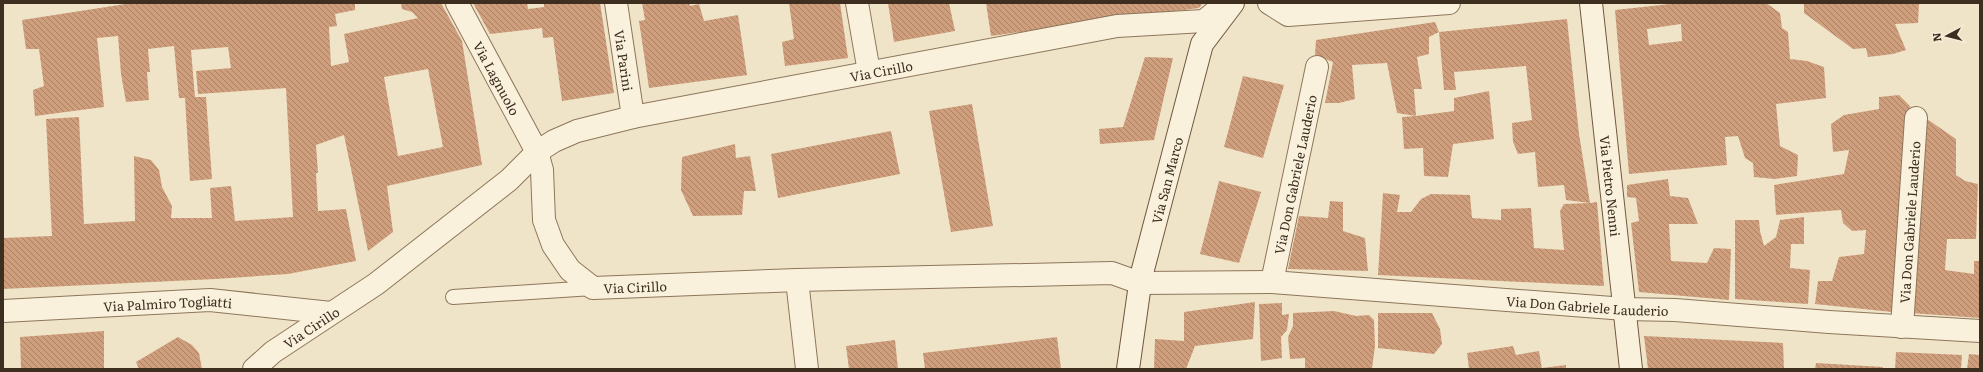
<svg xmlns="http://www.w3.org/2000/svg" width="1983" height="372" font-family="Literata,serif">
  <defs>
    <pattern id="building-back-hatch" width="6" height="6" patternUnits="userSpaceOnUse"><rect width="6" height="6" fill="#cf9f7d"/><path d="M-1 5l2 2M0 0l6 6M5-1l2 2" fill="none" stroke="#a98266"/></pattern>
  </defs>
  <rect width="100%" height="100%" fill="#f0e4c8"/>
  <g fill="url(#building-back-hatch)" fill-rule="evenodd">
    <path d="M132,3H355V10L335,14L337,26L329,27L331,66L349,62L344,34L418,18L412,12L402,9L401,3H441L462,41L482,165L387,186L393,232L368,251L344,135L316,145L318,173H316L318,211L346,209L356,261L288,274L216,279L3,289V238L52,236L46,119L79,117L84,224L135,221L134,156L151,160L159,170L162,187L172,206L171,218H212L210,188L231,186L235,221L293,217L286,88L198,94L196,71L231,68L228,47L191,50L195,97H206L212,179L190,181L185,98H179L174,46L148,49L150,72H147L149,100L126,102L121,74L118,36L97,38L104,107L35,116L33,90L44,86L39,49H26L22,20ZM428,69L443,147L398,156L384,77Z"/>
    <path d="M473,3H527L528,9L544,7V3H600L614,93L562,101L553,37L543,38L542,28L490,34Z"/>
    <path d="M642,3H689L690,6L699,4L704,21L738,15L747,75L649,88L639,21L645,20Z"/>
    <path d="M789,3H840L848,58L785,66L782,42L794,39Z"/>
    <path d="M888,3H949L955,31L894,42Z"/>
    <path d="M986,3H1203L1199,8L991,36Z"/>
    <path d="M1679,3H1766L1780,13L1782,28L1788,32L1790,59L1807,61L1824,67L1826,98L1776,104L1780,146L1798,155L1797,176L1775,179L1754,177L1753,163L1745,158L1738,136L1725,137L1727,165L1629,174L1615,10ZM1681,24L1682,41L1649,45L1647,29Z"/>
    <path d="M1804,3H1919L1918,23L1895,24L1906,50L1893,54L1868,57L1866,48L1853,49L1804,13Z"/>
    <path d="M1567,19L1579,134L1590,203L1597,202L1604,286L1378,275L1383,193L1400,195L1397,212H1411L1421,199L1431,194L1470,195L1472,218L1501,220V209L1531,208L1534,248L1564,250L1560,211L1564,204L1590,203L1566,200L1564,185L1538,187L1535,152L1518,154L1513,142L1512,123L1532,120L1526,66L1454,72L1456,90H1444L1439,32L1429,37V54L1417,57L1422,89H1414L1416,116L1454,111V98L1489,91L1494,139L1453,144L1448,177L1424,176L1423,148L1404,149L1402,117L1416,116L1397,113L1387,63L1352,65L1355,99L1339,103H1325L1333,62L1315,55L1316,40L1435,22L1439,32Z"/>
    <path d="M1145,57L1173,58L1154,140L1100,144L1099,129L1123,127Z"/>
    <path d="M1243,76L1284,85L1263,158L1224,147Z"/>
    <path d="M1899,95L1910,106L1892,312L1815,304L1818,281H1832L1839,257L1864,254L1866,230L1852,231L1843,223L1841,210L1776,215L1774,185L1844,174L1849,150L1833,152L1831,124L1844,115L1879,109V97Z"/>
    <path d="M972,104L993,226L951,232L929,111Z"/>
    <path d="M1927,119L1956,139V175L1965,181L1978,184L1976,239H1947L1945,270L1974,274V261H1980V318L1911,313Z"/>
    <path d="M891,131L900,174L778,198L771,154Z"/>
    <path d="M735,144L736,158L750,156L756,191H744L742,215L693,216L681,190L682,157Z"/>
    <path d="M1668,179L1670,196L1688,198L1698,224H1669L1671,261L1707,263L1714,248L1731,249L1729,300L1639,292L1631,223L1639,221L1636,198L1627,197V185Z"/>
    <path d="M1219,181L1261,192L1239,263L1200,254Z"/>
    <path d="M1330,201L1343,202V231L1365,238L1368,271L1288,269L1299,216L1328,218Z"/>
    <path d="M1804,217V244H1791L1790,268L1810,270L1808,304L1735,299V220H1759L1760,231L1764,246L1776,237L1780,220Z"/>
    <path d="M1255,302L1253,339L1195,346L1186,369H1154L1155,339L1184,341V312Z"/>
    <path d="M1282,303V315L1289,314L1287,330L1281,337L1282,358L1261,361L1259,304Z"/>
    <path d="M1334,311L1356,316L1369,315L1374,320L1375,346L1372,369H1305V358L1290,359L1288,337L1293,326V313Z"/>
    <path d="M1378,313H1432L1440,329L1442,344L1434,354L1378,348Z"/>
    <path d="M104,331V369H21L20,337Z"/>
    <path d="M1644,336L1783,343L1784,369H1648Z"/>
    <path d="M178,337L192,345L199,353L202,369H139L136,362Z"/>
    <path d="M1057,337L1061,369H925L923,353Z"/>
    <path d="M895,340L898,369H849L846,346Z"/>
    <path d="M1513,346L1516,355L1539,351L1542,369H1469L1467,353Z"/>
    <path d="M1896,352L1962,355L1961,369H1895Z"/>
    <path d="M1969,354L1980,355V369H1967Z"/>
    <path d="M1816,363L1883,367V369H1815Z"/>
    <path d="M1566,365V369H1542V368Z"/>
  </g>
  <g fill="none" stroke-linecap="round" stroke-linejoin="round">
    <g stroke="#8d765c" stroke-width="16">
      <path id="service" d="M453,297L593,288"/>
    </g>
    <g stroke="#8d765c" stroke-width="24">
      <g id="minor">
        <path id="s1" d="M457,3L537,152L542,170L544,220L553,245L570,270L593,288L797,280L1112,273L1140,283L1272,282L1625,309L1675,310L1829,322L1980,331"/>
        <path id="s2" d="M616,3L633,117"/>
        <path d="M857,3L869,72"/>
        <path d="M1269,3L1288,15L1449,3"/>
        <path d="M797,280L807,369"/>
        <path id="s3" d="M1272,282L1317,67"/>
        <path id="s4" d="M3,311L210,300L331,313"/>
        <path id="s5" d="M1902,327L1916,118"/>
        <path id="s6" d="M254,369L273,352L376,284L509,180L537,152L554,141L577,131L633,117L1117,26L1204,21L1226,3"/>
      </g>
    </g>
    <g stroke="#6f573f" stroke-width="24">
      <g id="secondary">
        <path id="s7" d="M1591,3L1631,369"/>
        <path id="s8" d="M1128,369L1141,277L1202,44L1233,3"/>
      </g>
    </g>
    <use href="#service" stroke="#faf1dc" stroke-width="14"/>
    <use href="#minor" stroke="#faf1dc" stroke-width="22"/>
    <use href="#secondary" stroke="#faf1dc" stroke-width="22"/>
  </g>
  <g text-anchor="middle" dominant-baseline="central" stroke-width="3.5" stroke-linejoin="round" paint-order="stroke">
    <g font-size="13" fill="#3d2e20" stroke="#f7eed8">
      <text stroke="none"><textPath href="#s2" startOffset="58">Via Parini</textPath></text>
      <text stroke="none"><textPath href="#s6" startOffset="713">Via Cirillo</textPath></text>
      <text stroke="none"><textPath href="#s1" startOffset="85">Via Lagnuolo</textPath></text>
      <text stroke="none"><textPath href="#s3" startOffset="110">Via Don Gabriele Lauderio</textPath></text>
      <text stroke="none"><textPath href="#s8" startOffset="193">Via San Marco</textPath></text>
      <text stroke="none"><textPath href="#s7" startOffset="184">Via Pietro Nenni</textPath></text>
      <text stroke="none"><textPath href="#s5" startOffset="105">Via Don Gabriele Lauderio</textPath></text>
      <text stroke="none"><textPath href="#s1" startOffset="366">Via Cirillo</textPath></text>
      <text stroke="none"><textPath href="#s4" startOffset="165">Via Palmiro Togliatti</textPath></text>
      <text stroke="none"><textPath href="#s1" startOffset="1321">Via Don Gabriele Lauderio</textPath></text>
      <text stroke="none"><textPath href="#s6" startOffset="71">Via Cirillo</textPath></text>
    </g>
  </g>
  <rect width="1983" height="372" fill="none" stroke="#3d2e20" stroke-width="8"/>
  <g transform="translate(1947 36) rotate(263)" stroke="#f7eed8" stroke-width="3" paint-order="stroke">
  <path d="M0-3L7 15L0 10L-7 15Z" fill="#3d2e20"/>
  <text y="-6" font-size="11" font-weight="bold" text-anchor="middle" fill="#3d2e20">N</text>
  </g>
</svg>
